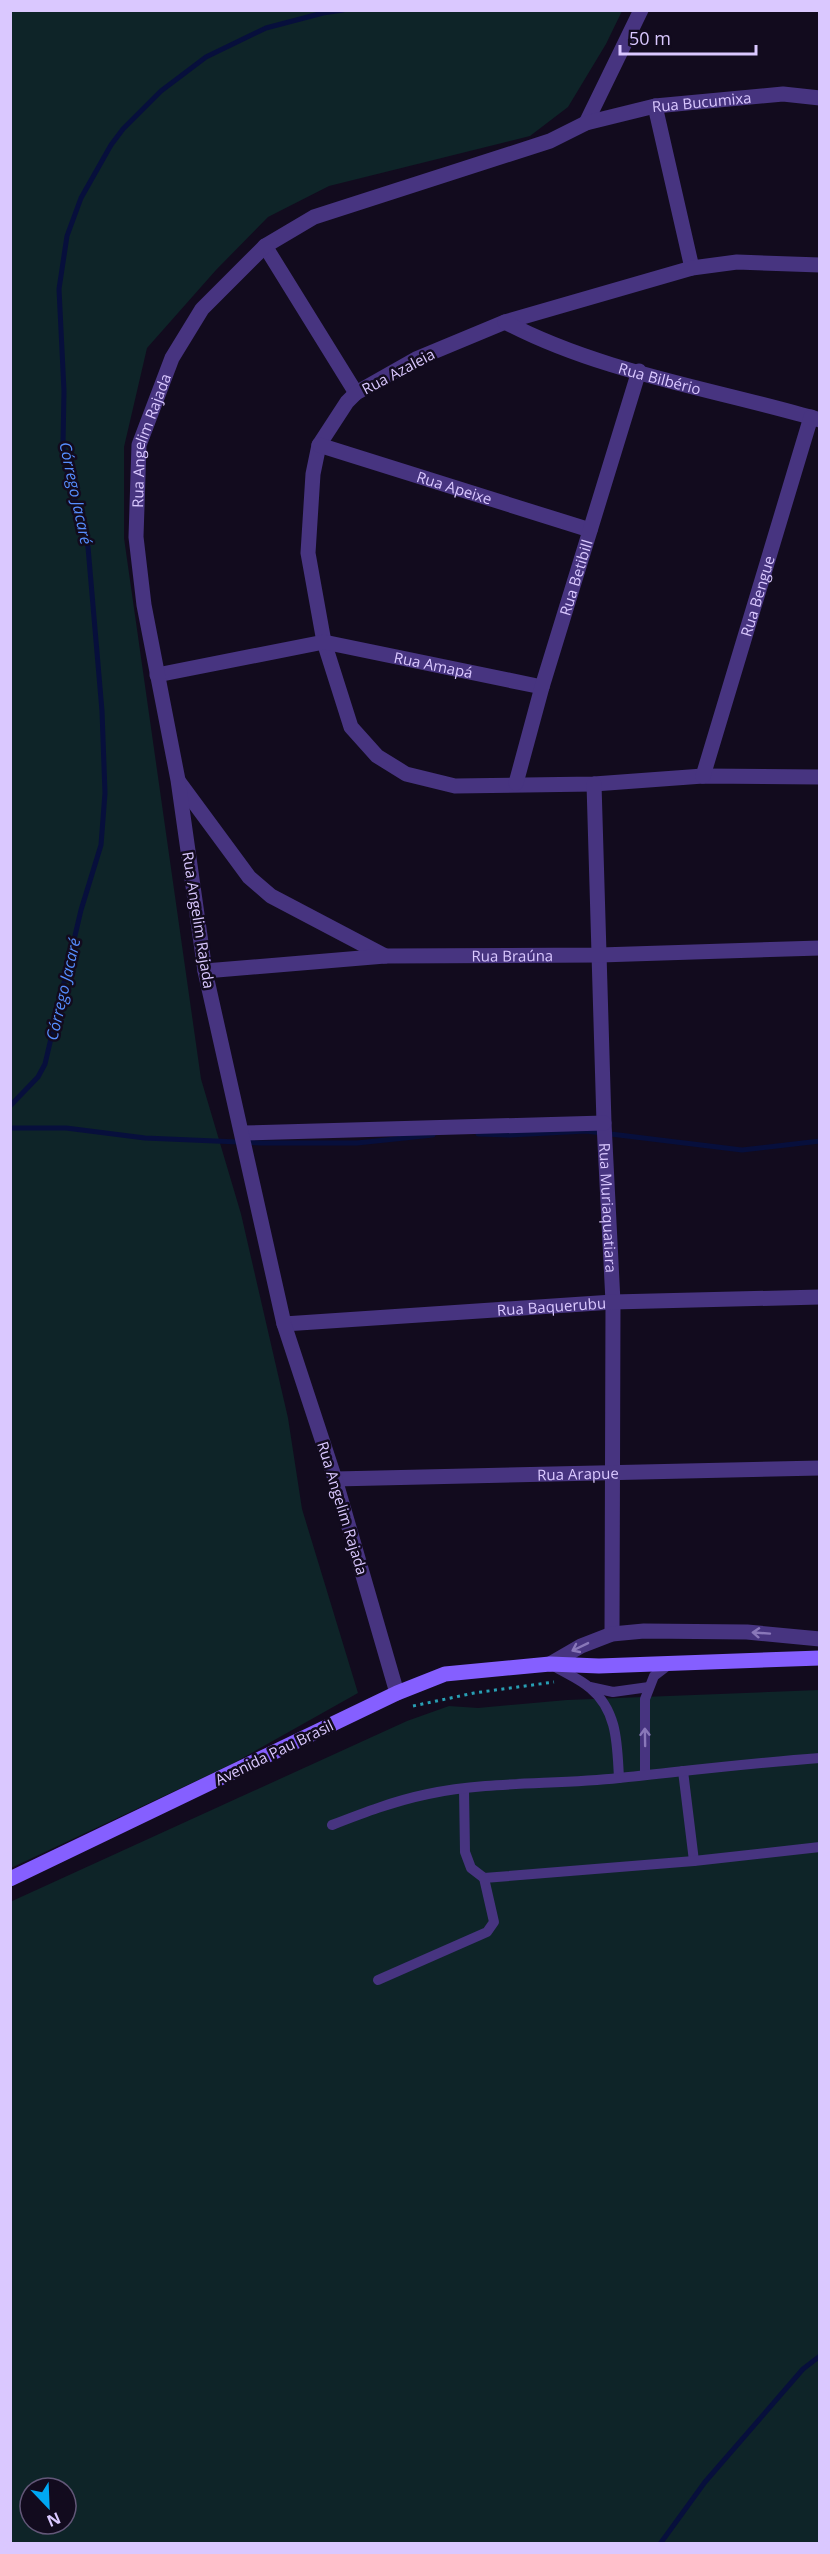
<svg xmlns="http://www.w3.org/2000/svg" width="830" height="2554" font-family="'Open Sans',sans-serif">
  <rect width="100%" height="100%" fill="#120b1e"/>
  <g fill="#0e2428" fill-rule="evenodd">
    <path d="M10,11H622L606,44L568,107L530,136L329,186L268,217L216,270L147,348L124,447V538L201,1079L241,1214L288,1418L302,1509L358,1693L232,1764L11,1868Z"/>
    <path d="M819,1690V2543H11L10,1902L407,1721L449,1706L478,1708L567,1700ZM30,2488H66V2524H30Z"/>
  </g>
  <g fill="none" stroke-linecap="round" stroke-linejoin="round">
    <g stroke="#070f3c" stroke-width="5">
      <path d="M10,1106L38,1077L45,1064L81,910L101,845L105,793L102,711L88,547L66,467L63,444L64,391L59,289L67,236L81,198L111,145L123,129L161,91L206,57L266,28L323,13L343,10"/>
      <path d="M10,1128H66L145,1138L261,1143H357L433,1135"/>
      <path d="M478,1134L510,1135L586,1131L742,1150L820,1141"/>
      <path d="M660,2544L705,2482L803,2369L820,2356"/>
    </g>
    <path stroke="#289fb4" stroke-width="3" stroke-dasharray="3 4.5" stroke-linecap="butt" d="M413,1706L474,1693L554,1682"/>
    <g stroke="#473480" stroke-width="10">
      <path d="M554,1666C565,1673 580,1679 590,1688C618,1711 617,1745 619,1778"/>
      <path d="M590,1687L613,1692L649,1687"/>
      <path d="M683,1771L694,1861"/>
      <path d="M645,1774V1699L654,1676L671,1663"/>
      <path d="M464,1789L465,1852L471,1868L484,1878L694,1861L820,1847"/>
      <path d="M332,1825C363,1813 394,1801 428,1794C490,1781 556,1785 619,1778C686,1771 752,1763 820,1758"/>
      <path d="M378,1980L487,1932L494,1922L484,1878"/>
    </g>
    <g stroke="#473480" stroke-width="15">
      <path d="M655,106L692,268"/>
      <path d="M586,123L641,10"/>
      <path d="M265,246L356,393"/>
      <path d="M820,265L737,262L692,268L505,322L416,359L356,393L347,402L319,445L313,474L308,553L324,642L351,727L377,756L406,774L455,786L594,784L703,776L820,777"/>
      <path id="s1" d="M505,322C602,373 715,389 820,420"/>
      <path id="s2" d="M319,445L590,530"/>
      <path id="s3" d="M157,675L324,642L542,687"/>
      <path id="s4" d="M703,776L811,417"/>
      <path d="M179,782L249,877L271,896L385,956"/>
      <path id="s5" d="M516,783L542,687L639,371"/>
      <path id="s6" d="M594,784L604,1123L613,1302L612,1634"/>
      <path id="s7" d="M205,971L385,956L600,955L820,948"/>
      <path d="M243,1133L604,1123"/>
      <path id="s8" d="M284,1324L613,1302L820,1297"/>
      <path id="s9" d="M335,1479L820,1468"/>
      <path d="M550,1664L581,1646L612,1634L644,1631L747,1632L820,1639"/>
      <path id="s10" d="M397,1693L335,1479L284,1324L205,971L178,780L144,605L136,537L139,445L172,358L202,309L265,246L314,217L550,141L586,123L655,106L783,94L820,98"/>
    </g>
    <path stroke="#855fff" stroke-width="15" d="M10,1879L397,1693L445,1674L550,1664L599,1666L820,1658"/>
  </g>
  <defs><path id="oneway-shaft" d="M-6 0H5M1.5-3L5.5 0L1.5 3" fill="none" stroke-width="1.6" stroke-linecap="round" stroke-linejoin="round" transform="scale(1.5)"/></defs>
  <g stroke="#8977b9">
    <use href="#oneway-shaft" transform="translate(761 1633) rotate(-176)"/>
    <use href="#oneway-shaft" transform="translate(580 1647) rotate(154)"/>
    <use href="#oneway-shaft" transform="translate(645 1737) rotate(-91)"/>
  </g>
  <g text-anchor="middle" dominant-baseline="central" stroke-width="5" stroke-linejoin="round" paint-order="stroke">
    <g font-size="15" fill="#dac8ff" stroke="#120b1e">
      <text stroke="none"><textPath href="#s10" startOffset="1982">Rua Bucumixa</textPath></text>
      <text transform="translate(398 371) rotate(-28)">Rua Azaleia</text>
      <text stroke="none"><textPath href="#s1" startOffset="165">Rua Bilbério</textPath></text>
      <text stroke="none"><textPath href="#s10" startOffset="1286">Rua Angelim Rajada</textPath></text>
      <text stroke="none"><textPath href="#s2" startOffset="142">Rua Apeixe</textPath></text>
      <text stroke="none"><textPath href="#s5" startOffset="214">Rua Betibill</textPath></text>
      <text stroke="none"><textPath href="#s4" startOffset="188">Rua Bengue</textPath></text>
      <text stroke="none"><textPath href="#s3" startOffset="282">Rua Amapá</textPath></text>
      <text transform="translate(199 920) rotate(81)">Rua Angelim Rajada</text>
      <text stroke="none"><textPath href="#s7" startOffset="308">Rua Braúna</textPath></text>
      <text stroke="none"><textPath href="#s6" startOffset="424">Rua Muriaquatiara</textPath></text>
      <text stroke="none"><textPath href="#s8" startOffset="268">Rua Baquerubu</textPath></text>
      <text stroke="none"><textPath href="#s9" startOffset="243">Rua Arapue</textPath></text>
      <text transform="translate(343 1508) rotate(73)">Rua Angelim Rajada</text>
      <text transform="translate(274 1752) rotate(-26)">Avenida Pau Brasil</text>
    </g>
    <g font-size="16" font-style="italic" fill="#568eff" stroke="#120b1e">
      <text transform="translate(76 493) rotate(78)">Córrego Jacaré</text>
      <text transform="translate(63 989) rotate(-77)">Córrego Jacaré</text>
    </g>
  </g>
  <rect width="830" height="2554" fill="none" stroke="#dac8ff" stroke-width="24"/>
  <g transform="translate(48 2506) rotate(157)"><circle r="28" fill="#120b1e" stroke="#625778" stroke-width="1.5"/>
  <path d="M0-4.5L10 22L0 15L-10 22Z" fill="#00a8f3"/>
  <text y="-9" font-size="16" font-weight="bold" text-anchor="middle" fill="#dac8ff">N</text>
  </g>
  <path d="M620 45v9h136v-9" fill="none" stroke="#dac8ff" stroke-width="3"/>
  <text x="629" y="45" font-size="18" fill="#dac8ff" stroke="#120b1e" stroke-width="4.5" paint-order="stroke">50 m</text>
</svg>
